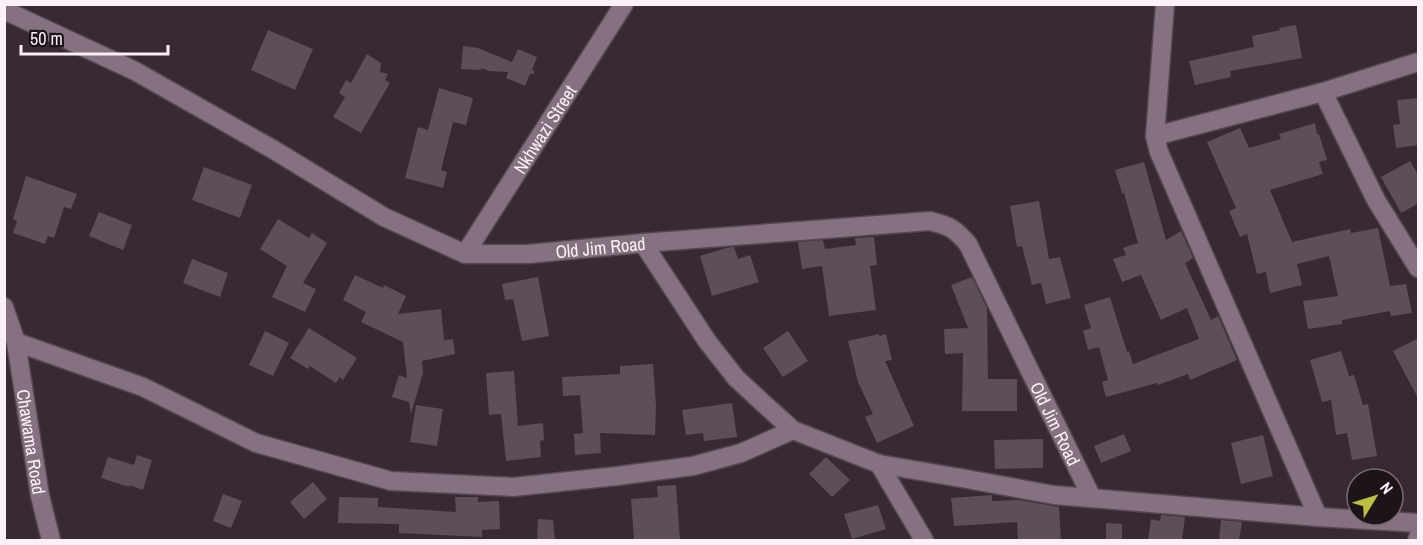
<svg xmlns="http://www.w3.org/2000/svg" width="1423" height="545" font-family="'Archivo Narrow',sans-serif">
  <rect width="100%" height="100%" fill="#392935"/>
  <g fill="#5f4d5a">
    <path d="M1296,25L1302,58L1230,71L1231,77L1195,85L1189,61L1254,47L1252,36L1280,30L1279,28Z"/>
    <path d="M268,30L313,49L295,90L251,70Z"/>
    <path d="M463,46L478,48L512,62L518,49L537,57L532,70L534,71V74H530L525,86L506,78L508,72L489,71L481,68V70L461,69Z"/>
    <path d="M367,54L381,63L380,72L388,74L385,80L390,83L361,133L333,117L345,97L339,93L346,80L351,83Z"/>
    <path d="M439,88L473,98L466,125L453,122L441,170L447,172L443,188L405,178L418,127L428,130Z"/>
    <path d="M1419,98V145L1396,148L1393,125L1400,124L1397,100Z"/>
    <path d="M1315,123L1317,134H1319L1327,160L1319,162L1323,174L1270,190L1292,242L1350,229L1351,233L1378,228L1390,286L1406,284L1412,313L1391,316L1390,311L1342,320V324L1308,329L1303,301L1338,296L1329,256L1297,264L1302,285L1270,293L1266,272L1257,274L1247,234L1240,237L1229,211L1236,208L1207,142L1240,128L1249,148L1281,139L1279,134Z"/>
    <path d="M1410,161L1419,176V203L1401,213L1381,177Z"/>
    <path d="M1144,162L1166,240L1181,231L1193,258L1185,263L1211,320L1218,316L1237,360L1190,380L1188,374L1158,385L1157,383L1106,397L1102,382L1108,380L1099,347L1088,350L1083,331L1091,328L1084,305L1110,297L1127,352L1129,351L1133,364L1199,339L1187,308L1161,320L1141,275L1122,282L1113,259L1126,255L1123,248L1138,243L1124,193H1122L1115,170Z"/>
    <path d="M204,167L252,185L240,218L192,200Z"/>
    <path d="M26,176L77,194L71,209L64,207L54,238L48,236L45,244L13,233L17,221L13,219Z"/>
    <path d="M1039,201L1049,259L1060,257L1071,298L1046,304L1041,283L1032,285L1022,246L1017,247L1010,206Z"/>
    <path d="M99,212L132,225L123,250L89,236Z"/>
    <path d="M278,219L309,238L312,233L327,243L303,283L316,289L305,312L272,297L287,266L260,249Z"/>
    <path d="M874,237L877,265L870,266L876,310L829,316L822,266L802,269L798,242L823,240L825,249L856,245L855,238Z"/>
    <path d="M734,247L738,259L750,255L759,282L712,296L700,256L726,248Z"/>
    <path d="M192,259L228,273L220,297L183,283Z"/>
    <path d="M355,275L383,288L384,285L406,296L398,314L441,309L444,340L453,339L455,354L422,361L423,373L411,414L409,402L392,397L399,375L407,378L403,342L361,322L366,312L343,300Z"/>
    <path d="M538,277L549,336L522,341L513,299L505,300L502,284Z"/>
    <path d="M972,277L987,308L988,379H1017V411H962L963,353L945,354L944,329L968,328L951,285Z"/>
    <path d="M309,328L357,358L343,380L340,377L336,383L310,366L308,369L290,358Z"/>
    <path d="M265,331L289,343L273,376L249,365Z"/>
    <path d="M788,331L808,361L783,377L763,348Z"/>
    <path d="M879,334V336L886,334L892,360L885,361L914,426L877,443L865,417L873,414L858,382L848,341Z"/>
    <path d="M1419,338V400L1393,351Z"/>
    <path d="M1341,351L1349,376L1354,375L1363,405L1368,404L1377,456L1352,460L1347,433L1336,435L1331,400L1322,402L1310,360Z"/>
    <path d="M653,364L656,406L655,435L600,433L601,453L575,455L574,434L583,433L580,395L563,396L562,377L620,374V366Z"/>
    <path d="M514,371L518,426L543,423L544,440L540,441L541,457L506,461L501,414L489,415L486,373Z"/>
    <path d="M732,403L737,437L704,441L703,433L686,435L682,410Z"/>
    <path d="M416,405L443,409L437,446L410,442Z"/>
    <path d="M1124,434L1131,451L1101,463L1094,446Z"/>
    <path d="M1263,435L1273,476L1241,484L1231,443Z"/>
    <path d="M1043,439V468L995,469L994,440Z"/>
    <path d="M137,455L152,460L143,490L129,485V487L101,478L108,457L134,465Z"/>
    <path d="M826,457L850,480L832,497L809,474Z"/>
    <path d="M313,482L327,499L304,519L290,502Z"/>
    <path d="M676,485L680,540H634L631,499L658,497L657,486Z"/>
    <path d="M223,494L242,501L231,528L213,521Z"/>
    <path d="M992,495V501L1019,500L1059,507L1061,540H1018L1017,522L954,526L951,498Z"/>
    <path d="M339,497L378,498V507L456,512L455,497H478V502L499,501L500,529L482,530V537L399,533V524L338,523Z"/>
    <path d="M878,505L886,529L852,539L844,514Z"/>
    <path d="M1161,515L1185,517L1182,540H1148L1151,519L1160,521Z"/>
    <path d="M538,519L553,520L555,540H537Z"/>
    <path d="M1221,520L1242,522L1239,540H1219Z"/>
    <path d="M1106,523L1122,524V540H1106Z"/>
  </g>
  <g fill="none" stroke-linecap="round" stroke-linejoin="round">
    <g stroke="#554751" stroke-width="21">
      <g id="street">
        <path d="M1165,4L1155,136L1159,152L1318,517"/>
        <path d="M1323,92L1376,200L1418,268"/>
        <path d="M1155,136L1323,92L1418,62"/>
        <path d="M643,243L707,341L736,378L764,404L793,430L879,464L961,478L1054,495L1318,517L1418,523"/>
        <path id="s1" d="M465,254L624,4"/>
        <path id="s2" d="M4,307L16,342L40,496L51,540"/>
        <path d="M16,342L143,387L256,443L391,481L513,487L617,476L693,466L741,453L793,430"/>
        <path d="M879,464L924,540"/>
        <path d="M1417,540L1418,537"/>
      </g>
    </g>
    <g stroke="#554751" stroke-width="21">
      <g id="secondary">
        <path id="s3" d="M4,10L135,71L274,150L384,217L465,254H528L643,243L930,221C950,226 954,228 968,244L1092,498"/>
      </g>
    </g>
    <use href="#street" stroke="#85717f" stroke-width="18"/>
    <use href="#secondary" stroke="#85717f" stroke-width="18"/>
  </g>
  <g text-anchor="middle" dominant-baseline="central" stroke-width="4.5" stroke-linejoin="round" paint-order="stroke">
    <g font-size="18" fill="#fbf0f8" stroke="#1c1419">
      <text stroke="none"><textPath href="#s1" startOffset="148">Nkhwazi Street</textPath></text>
      <text stroke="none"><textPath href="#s3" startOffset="658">Old Jim Road</textPath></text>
      <text stroke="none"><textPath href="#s3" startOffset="1234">Old Jim Road</textPath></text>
      <text stroke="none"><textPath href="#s2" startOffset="138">Chawama Road</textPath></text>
    </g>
  </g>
  <rect width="1423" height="545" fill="none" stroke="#fbf0f8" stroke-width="12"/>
  <g transform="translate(1375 497) rotate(52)"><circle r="28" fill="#1c1419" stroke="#756c72" stroke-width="1.5"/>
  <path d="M0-4.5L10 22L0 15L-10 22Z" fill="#bdbf43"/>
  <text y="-9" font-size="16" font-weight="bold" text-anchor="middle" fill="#fbf0f8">N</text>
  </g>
  <path d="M21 45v9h147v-9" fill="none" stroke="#fbf0f8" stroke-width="3"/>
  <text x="30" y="45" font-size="18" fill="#fbf0f8" stroke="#1c1419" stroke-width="4.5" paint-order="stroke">50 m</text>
</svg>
